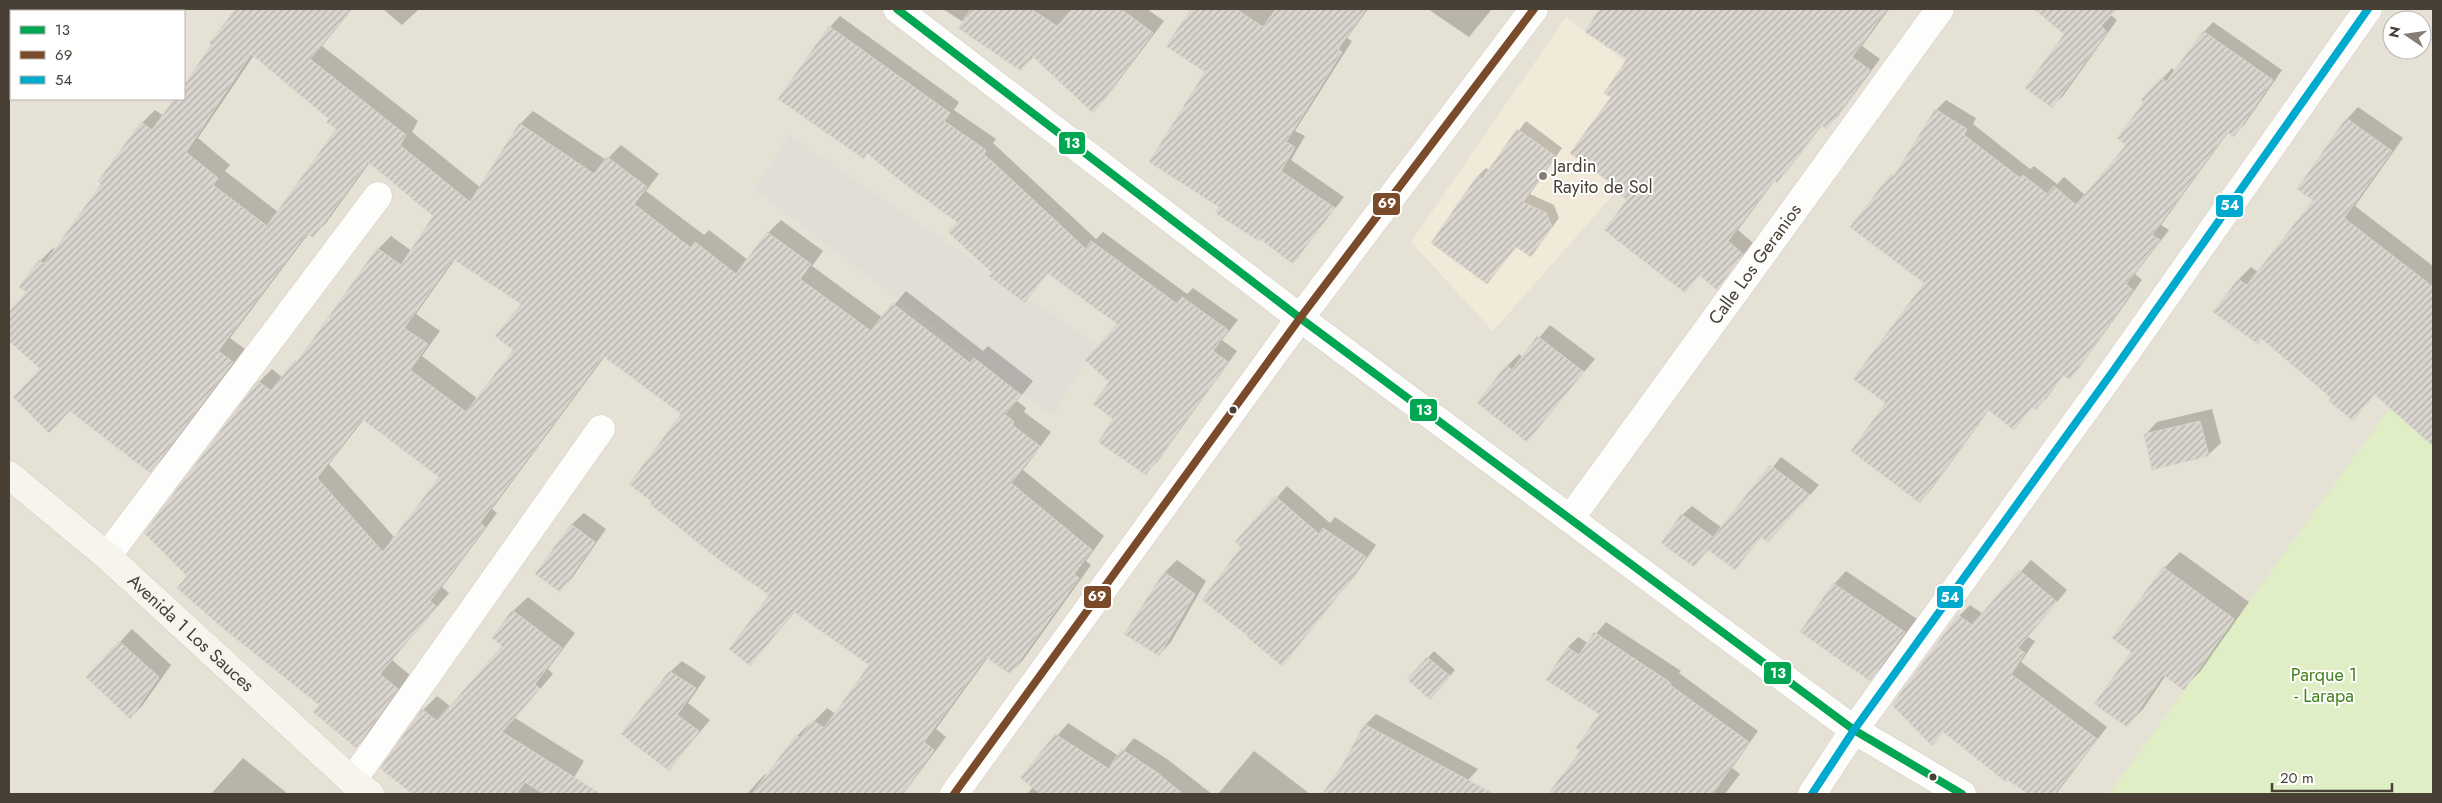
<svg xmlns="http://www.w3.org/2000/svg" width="2442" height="803" font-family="Jost,sans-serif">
  <defs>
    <pattern id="building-hatch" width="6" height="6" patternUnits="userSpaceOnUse" patternTransform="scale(1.25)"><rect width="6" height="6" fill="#dad6cf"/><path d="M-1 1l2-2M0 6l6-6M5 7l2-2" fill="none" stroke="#b3afa9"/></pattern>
  </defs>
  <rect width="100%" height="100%" fill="#f2efe8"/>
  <path fill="#e6e1d5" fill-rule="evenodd" d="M9,9H2433V794H9ZM11,11H184V99H11ZM2392,20H2422V50H2392Z"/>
  <path fill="#f1ead9" d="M1566,17L1688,110L1493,331L1411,242Z"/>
  <path fill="#dfeec5" d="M2433,349V794H2109Z"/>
  <path fill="#e1ded8" d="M789,135L1096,344L1052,416L755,190Z"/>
  <g fill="#0003" fill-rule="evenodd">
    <path d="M238,9H352L322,46L418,121L412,132L481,188L520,124L533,111L606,160L621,145L659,174L646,191L704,235L709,230L748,260L768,233L781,220L823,251L812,266L883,318L906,291L983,351L988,346L1033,381L1017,401L1026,408L1024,412L1051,432L1023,470L1104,536L1086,561L1091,565L1023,660L1010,673L988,657L936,729L946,737L903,794H747L765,774L767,776L797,736L810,723L811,724L827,708L836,714L871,665L795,612L750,664L771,595L683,414L605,356L492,509L497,513L442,587L449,593L392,660L410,675L369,734L356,747L321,705L189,576L259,382L272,369L283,378L308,348L378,249L391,236L412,251L435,216L370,162L326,223L313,236L309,233L230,338L245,349L163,458L150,471L9,339V314L28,292L40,261L53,248L55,250L103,184L142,123L155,110L164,116L176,99H184V87L213,45L211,43ZM254,55L331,118L337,129L278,212L225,171L230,165L198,138ZM455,259L522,304L515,350L478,399L422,356L440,331L416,314ZM364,419L441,477L395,538L329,464Z"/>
    <path d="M383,9H419L402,25Z"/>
    <path d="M943,9H1147L1164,21L1104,100L1093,111L1034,56L1021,69L963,22Z"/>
    <path d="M1192,9H1368L1347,38L1352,41L1295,131L1305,136L1291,160L1344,197L1293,262L1221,207L1207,72L1168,45Z"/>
    <path d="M1428,9H1492L1469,37Z"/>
    <path d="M1600,9H1889L1862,46L1880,59L1837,117L1826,128L1822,125L1787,171L1775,180L1738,230L1753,243L1716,288L1700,274L1685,291L1621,190L1613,97L1628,59L1586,31Z"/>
    <path d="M2036,9H2117L2111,15L2117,20L2063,96L2052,106L2066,34Z"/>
    <path d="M840,16L959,102L954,110L996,139L993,143L1096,239L1103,232L1187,294L1193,288L1238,320L1222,340L1237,351L1156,463L1146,473L1115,419L1110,382L1119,324L1049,272L1025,301L993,273L959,221L868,152L864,157L830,27Z"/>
    <path d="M2213,22L2282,70L2244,125L2234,135L2229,131L2161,225L2169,230L2135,274L2142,280L2079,368L2069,378L2064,374L2046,399L2036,408L2033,406L2014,429L1989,410L1930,491L1920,501L1887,403L1926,283L1852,227L1902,165L1936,110L1946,100L1976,118L1973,124L2030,169L2034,166L2057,184L2064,177L2085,195L2128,145L2145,102L2143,100L2172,68L2175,71L2204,32Z"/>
    <path d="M2358,107L2403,138L2355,206L2433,266V307L2420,324L2433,334V435H2423L2376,393L2353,419L2333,397L2263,338L2215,312L2239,279L2251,267L2258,272L2314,200L2347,119Z"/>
    <path d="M1526,121L1562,148L1530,194L1554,205L1559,218L1531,256L1517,246L1487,282L1432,243L1478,176L1486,168L1489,170Z"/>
    <path d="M1550,325L1595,359L1527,440L1479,403L1507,366L1519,354L1523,357Z"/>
    <path d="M2212,409L2221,443L2208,455L2145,435L2157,422Z"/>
    <path d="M1781,457L1819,485L1777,531L1762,536L1735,568L1709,549L1694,566L1682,515L1692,506L1722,528Z"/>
    <path d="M1287,486L1330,523L1335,517L1376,545L1356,574L1282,664L1243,547L1237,542Z"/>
    <path d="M584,513L606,529L572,578L560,590L571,525Z"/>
    <path d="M2180,552L2249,602L2200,672L2183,688L2166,675L2143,709L2127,725L2132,652L2164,568Z"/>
    <path d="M1177,560L1206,581L1171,642L1159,655L1126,634L1165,572Z"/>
    <path d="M2031,560L2067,590L2028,637L2035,641L2021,662L2107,727L2056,794H2030L1944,731L1932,744L1959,616L1970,605L1983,614Z"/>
    <path d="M1846,571L1917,619L1882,667L1870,679L1802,632L1834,584Z"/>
    <path d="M528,597L575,633L548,669L553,674L515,718L584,761L564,794H415L382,768L423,710L437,696L451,707L504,646L493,638L513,611Z"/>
    <path d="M1606,622L1681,671L1679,673L1758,731L1732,768L1740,774L1725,794H1550L1582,751L1601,714L1568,647L1578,637L1588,643Z"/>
    <path d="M132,629L171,665L142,706L130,718L120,642Z"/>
    <path d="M1434,651L1455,670L1436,692L1409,679Z"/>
    <path d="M682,661L706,677L688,703L710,720L669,769L670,672Z"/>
    <path d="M1376,714L1478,769L1456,794H1360L1336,776L1365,725Z"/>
    <path d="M1068,723L1119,756L1134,738L1167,759L1212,794H1027L1033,787L1022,778Z"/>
    <path d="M1254,751L1310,794H1218Z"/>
    <path d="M243,758L288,794H211Z"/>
  </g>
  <g fill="url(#building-hatch)" stroke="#dad6ce" fill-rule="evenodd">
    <path d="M236,9H351L310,59L406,135L400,145L470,202L519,123L594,174L607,157L647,187L634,204L691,248L695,242L736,274L767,232L811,264L800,279L871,331L892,303L970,363L974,358L1021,395L1005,414L1014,422L1012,425L1040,446L1011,483L1092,550L1074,574L1079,578L1010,674L986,657L924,742L934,750L902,794H752L796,735L800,738L813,720L824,728L869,665L794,612L750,666L729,649L769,595L718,559L650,504L652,502L629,484L681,414L603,356L480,523L485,527L430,601L437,607L380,674L398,689L356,748L313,712L319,705L219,625L177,588L187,576L144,533L258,381L271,391L295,360L297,362L377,248L401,265L433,216L368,162L313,238L307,233L218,351L233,362L150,473L70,411L49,433L13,397L40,369L9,341V312L26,292L19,287L39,260L44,264L101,184L98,181L141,122L152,130L174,99H184V85L211,45L209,43ZM251,54L329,119L326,122L336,129L267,226L213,185L218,178L186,152ZM453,259L521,304L495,336L513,350L466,412L410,370L428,344L404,328ZM362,419L439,477L383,552L317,478Z"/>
    <path d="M971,9H1031L1057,26L1073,9H1121L1153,33L1093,113L1031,55L1021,71L958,28Z"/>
    <path d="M1191,9H1236L1263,27L1276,9H1366L1338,49L1342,52L1286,142L1295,147L1281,171L1335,208L1293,264L1260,239L1259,241L1215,213L1219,207L1149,162L1205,72L1166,46Z"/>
    <path d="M1599,9H1887L1852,57L1870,70L1827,129L1821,125L1777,183L1774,180L1728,241L1743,254L1717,290L1699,275L1685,293L1604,230L1627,200L1618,193L1620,190L1570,153L1611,97L1604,93L1627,59L1585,32Z"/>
    <path d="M2034,9H2117L2101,26L2107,32L2052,108L2025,88L2064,34Z"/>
    <path d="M829,26L950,113L944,121L986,150L984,154L1086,249L1091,241L1177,304L1182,297L1228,330L1213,351L1228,362L1146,475L1098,442L1113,419L1093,404L1109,382L1085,360L1117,324L1047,273L1025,303L989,276L992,273L948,232L957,222L898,179L867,153L864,159L778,99Z"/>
    <path d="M2203,31L2273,80L2234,137L2227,132L2152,235L2160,240L2126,284L2133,290L2070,380L2063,375L2036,410L2032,407L2014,430L1988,410L1920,503L1851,451L1885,403L1853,379L1924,283L1850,227L1891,174L1894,176L1935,109L1967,129L1964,135L2020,178L2023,175L2047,194L2054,186L2076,205L2126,145L2117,138L2144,102L2141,100L2161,77L2166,82Z"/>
    <path d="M2346,118L2392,151L2344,218L2433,287V446L2374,394L2353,421L2329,401L2331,398L2262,339L2258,344L2213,312L2238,279L2247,285L2313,200L2297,189Z"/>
    <path d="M1517,129L1555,156L1523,202L1546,213L1552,227L1531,257L1516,247L1487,284L1431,243L1477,176L1482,179Z"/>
    <path d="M1537,336L1584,372L1527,442L1477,403L1506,365L1512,370Z"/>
    <path d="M2200,421L2209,456L2152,470L2144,434Z"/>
    <path d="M1770,465L1810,495L1768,542L1761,537L1735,570L1707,549L1694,567L1661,543L1681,514L1713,537Z"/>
    <path d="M1275,496L1319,534L1323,528L1366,557L1345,587L1282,666L1247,637L1248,636L1202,600L1241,547L1235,542Z"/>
    <path d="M571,524L595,542L560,592L535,574Z"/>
    <path d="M2163,567L2234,619L2184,690L2163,675L2127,727L2094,704L2131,652L2112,638Z"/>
    <path d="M2019,570L2057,602L2018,648L2025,653L2011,674L2097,739L2054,794H2028L2008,780L2006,782L1943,732L1932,746L1892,705L1958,615L1972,625Z"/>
    <path d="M1164,572L1195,594L1159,656L1124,634Z"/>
    <path d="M1833,583L1905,632L1870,681L1800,632Z"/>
    <path d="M512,610L562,648L535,684L540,689L502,732L601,794H544L525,782L516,794H412L380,768L422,709L437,721L502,646L492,638Z"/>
    <path d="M1594,632L1671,683L1670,685L1749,742L1712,794H1548L1580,751L1576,748L1599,714L1546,680L1567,647L1579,655Z"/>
    <path d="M119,641L159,677L130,719L86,677Z"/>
    <path d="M1427,657L1450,676L1430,700L1407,679Z"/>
    <path d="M669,671L696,688L677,715L699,731L669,771L621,734Z"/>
    <path d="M1364,724L1494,794H1322L1343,764Z"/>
    <path d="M1055,734L1109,769L1121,749L1155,771L1183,794H1041L1020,778Z"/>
  </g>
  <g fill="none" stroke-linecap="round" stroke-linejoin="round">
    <g stroke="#d0ccc6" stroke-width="29">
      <g id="street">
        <path d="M897,9L1300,318L1854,730L1962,794"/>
        <path id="s1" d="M1570,519L1940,9"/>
        <path d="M107,556L378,196"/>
        <path d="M352,781L601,429"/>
        <path d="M954,794L1300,318L1534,9"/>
        <path d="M1812,794L1854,730L2111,374L2368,9"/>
      </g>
    </g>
    <g stroke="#d3cec0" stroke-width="29">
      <g id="secondary">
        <path id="s2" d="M9,475L107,556L352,781L370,794"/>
      </g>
    </g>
    <use href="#street" stroke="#fdfdfc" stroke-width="28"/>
    <use href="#secondary" stroke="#f7f4ee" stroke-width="28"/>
    <g stroke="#fff" stroke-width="11">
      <path id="bus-1" d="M897,9L1300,318L1854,730L1962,794"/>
    </g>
    <g stroke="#fff" stroke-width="11">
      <path id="bus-2" d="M954,794L1300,318L1534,9"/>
    </g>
    <g stroke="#fff" stroke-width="11">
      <path id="bus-3" d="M1812,794L1854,730L2111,374L2368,9"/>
    </g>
    <use href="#bus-1" stroke="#00a651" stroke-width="8"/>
    <use href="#bus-2" stroke="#7a4b2a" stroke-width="8"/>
    <use href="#bus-3" stroke="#00a9ce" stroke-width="8"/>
  </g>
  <circle fill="#847d73" stroke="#fff" stroke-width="2" cx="1543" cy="176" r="5"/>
  <g fill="#484034" stroke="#fff" stroke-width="2">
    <circle cx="1233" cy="410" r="4.5"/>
    <circle cx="1933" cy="777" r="4.5"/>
  </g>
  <g text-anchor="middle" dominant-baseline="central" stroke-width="4" stroke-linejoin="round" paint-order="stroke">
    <g font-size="18" fill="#484034" stroke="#fff" text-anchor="start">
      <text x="1553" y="166">Jardin<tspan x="1553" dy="21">Rayito de Sol</tspan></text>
    </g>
    <g font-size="18" fill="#484034" stroke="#fff">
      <text stroke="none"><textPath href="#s1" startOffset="315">Calle Los Geranios</textPath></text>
      <text stroke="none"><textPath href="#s2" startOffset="241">Avenida 1 Los Sauces</textPath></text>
    </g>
    <g font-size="18" fill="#468120" stroke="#fff">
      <text x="2324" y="675">Parque 1<tspan x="2324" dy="21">- Larapa</tspan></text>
    </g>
  </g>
  <g stroke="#fff" stroke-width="2">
    <rect x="1058" y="131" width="28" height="24" rx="5" fill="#00a651"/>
    <rect x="1372" y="192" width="29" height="24" rx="5" fill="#7a4b2a"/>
    <rect x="2215" y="194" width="29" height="24" rx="5" fill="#00a9ce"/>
    <rect x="1409" y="398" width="29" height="24" rx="5" fill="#00a651"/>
    <rect x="1083" y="585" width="29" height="24" rx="5" fill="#7a4b2a"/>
    <rect x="1936" y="585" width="28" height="24" rx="5" fill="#00a9ce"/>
    <rect x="1763" y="661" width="29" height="24" rx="5" fill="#00a651"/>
  </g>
  <g font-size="14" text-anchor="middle" font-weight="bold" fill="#fff">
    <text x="1072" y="148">13</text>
    <text x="1387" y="208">69</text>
    <text x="2230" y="210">54</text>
    <text x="1424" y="415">13</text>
    <text x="1097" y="601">69</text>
    <text x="1950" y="602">54</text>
    <text x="1778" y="678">13</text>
  </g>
  <rect width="2442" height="803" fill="none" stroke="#484034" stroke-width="20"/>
  <rect x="10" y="10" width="175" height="90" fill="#ffffff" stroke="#b6b3ae"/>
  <rect x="20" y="26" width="25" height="8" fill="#00a651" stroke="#b6b3ae"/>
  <text x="55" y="35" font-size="15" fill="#484034">13</text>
  <rect x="20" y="51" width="25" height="8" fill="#7a4b2a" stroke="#b6b3ae"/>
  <text x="55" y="60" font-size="15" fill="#484034">69</text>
  <rect x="20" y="76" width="25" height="8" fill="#00a9ce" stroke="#b6b3ae"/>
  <text x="55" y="85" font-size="15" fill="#484034">54</text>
  <g transform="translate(2407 35) rotate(283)"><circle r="24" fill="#ffffff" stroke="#b6b3ae"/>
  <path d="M0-4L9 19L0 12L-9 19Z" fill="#847d73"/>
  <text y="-8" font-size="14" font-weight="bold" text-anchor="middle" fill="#484034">N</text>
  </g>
  <path d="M2272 783v8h120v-8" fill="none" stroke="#484034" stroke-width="2.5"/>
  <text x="2280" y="783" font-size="15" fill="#484034" stroke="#ffffff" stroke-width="4" paint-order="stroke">20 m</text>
</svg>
